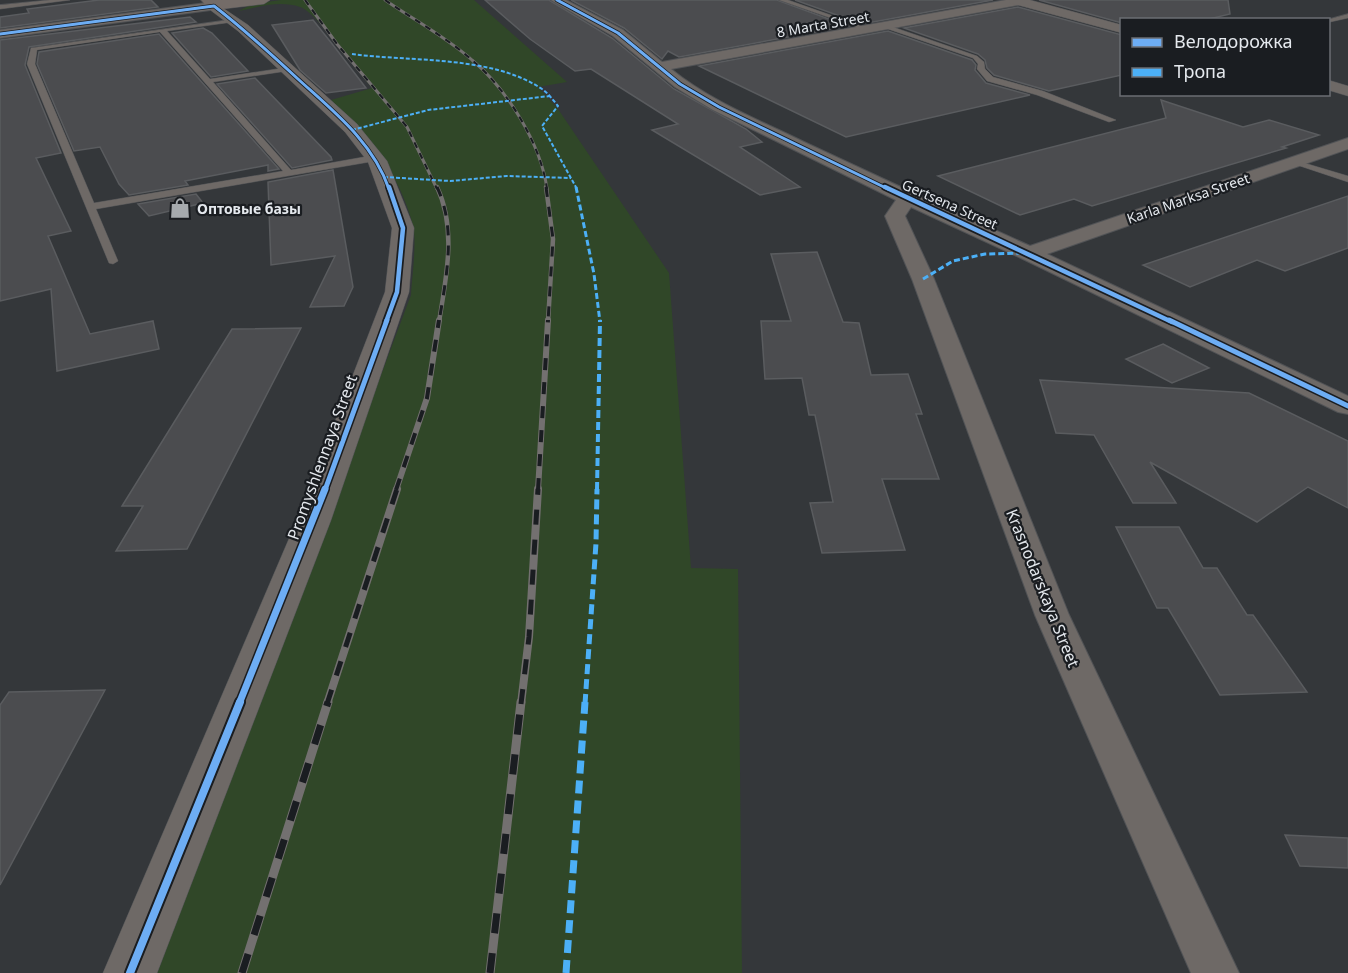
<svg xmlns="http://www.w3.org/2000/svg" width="1348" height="973" font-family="'Noto Sans',sans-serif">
  <rect width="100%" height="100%" fill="#34373a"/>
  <path fill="#304728" d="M281,0H474L567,82L538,87L558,109L669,273L691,568L738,569L742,973H157L411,295C412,277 417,242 413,226C401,175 367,135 331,100L372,88C358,71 317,12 300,7C280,0 258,7 239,11L252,4Z"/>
  <g fill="#4b4c4f" stroke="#5a5c5f" stroke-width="1.5">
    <path d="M99,0H151L158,7L0,28V17L29,13L27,9Z"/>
    <path d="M485,0H549L612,38L674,89L746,129L762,142L740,147L800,187L760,195L652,130L678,124L591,69L575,71L530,39Z"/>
    <path d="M571,0H777L848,26L679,57L668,51L662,59L624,28Z"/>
    <path d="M795,0H993L862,24Z"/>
    <path d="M1039,0H1228L1230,14L1205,20H1122V23Z"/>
    <path d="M1018,7L1122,35V75L1049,91L994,75L987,68L985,60L978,54L904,28Z"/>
    <path d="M190,17L196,22L29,47L25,65L61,153L36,158L71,231L48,236L90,334L153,321L159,349L57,371L51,289L0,301V40Z"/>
    <path d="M313,20L333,45L366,88L326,93L300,70L272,25Z"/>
    <path d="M203,28L212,33L248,71L211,77L172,33Z"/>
    <path d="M888,31L972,60L976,65L975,70L986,83L1030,95L846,137L699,66Z"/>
    <path d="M159,34L279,169L268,171V165L185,181L188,185L129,195L119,184L100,147L74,151L37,64L39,52Z"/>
    <path d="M255,78L331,157L332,160L292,168L217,84Z"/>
    <path d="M1161,100L1243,127L1269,120L1319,135L1282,147L1286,148L1092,206L1074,199L1020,215L938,176L1166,118Z"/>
    <path d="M333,170L353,287L344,306L310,307L335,256L271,265L268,182Z"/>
    <path d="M196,194L203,203L149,216L138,204Z"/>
    <path d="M1348,196V248L1285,271L1257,260L1190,287L1143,265Z"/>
    <path d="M817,252L843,322L859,323L871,375L908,374L922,414H916L939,479H882L905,550L822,553L810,503L833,502L815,415H809L802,378L765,379L761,321H791L771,254Z"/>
    <path d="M301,328L187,549L116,551L143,506H122L232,329Z"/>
    <path d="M1163,344L1209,368L1172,383L1126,359Z"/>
    <path d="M1040,380L1249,393L1348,441V508L1308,487L1257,522L1150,462L1176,503H1133L1094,435L1056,433Z"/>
    <path d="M1116,527H1179L1203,568H1217L1247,615H1253L1307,692L1220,695L1168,608H1157Z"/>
    <path d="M105,690L0,885V705L9,692Z"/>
    <path d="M1285,835L1348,838V868L1300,866Z"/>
  </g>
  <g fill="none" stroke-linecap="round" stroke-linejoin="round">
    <g stroke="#515356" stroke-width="1">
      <g id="service">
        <path d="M50,0H70L0,9V5Z"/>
        <path d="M779,0H788L873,30L868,31Z"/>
        <path d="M1348,14V18L1330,22L1326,20Z"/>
        <path d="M235,19L233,22L167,31L210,79L290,67L287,71L213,82L291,170L375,155L379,158L375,161L96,209L118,261L113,264L109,263L27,64L31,48ZM160,32L283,171L94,203L35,64L37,50Z"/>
        <path d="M887,25L977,56L984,62L985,69L993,77L1043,91L1116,120L1109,122L1037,95L987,81L977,69L978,64L973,58L885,28Z"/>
        <path d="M1291,159L1348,176V182L1291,163Z"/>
      </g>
    </g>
    <g stroke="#515356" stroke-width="2">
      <g id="minor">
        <path d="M551,0H566L623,30L662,62L1006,0H1030L1024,4L671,69C710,101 759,120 804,142C879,177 954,212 1030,246L1348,138V149L1047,254L1348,396V414L1338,412L1021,258L911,207L905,216L934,279L1069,615L1239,973H1191L1035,615L912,279L885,216L896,200L713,110L675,87L613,36Z"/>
        <path d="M214,2L220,6L218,9L0,38V30Z"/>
      </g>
    </g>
    <g stroke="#515356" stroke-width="1">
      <g id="tertiary">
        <path d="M1009,0H1030L1122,25V33L1010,3Z"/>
        <path d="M214,2L248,25L357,124L387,161L414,228L409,292L331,520L157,973H103L297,520L385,292L392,228L368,162L345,132L238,31L209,9L207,6Z"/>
        <path d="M1328,80L1348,86V96L1328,90Z"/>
      </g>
    </g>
    <g stroke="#515356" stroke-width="1">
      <path id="secondary" d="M201,0H270L264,4L214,10L209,9Z"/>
    </g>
    <use href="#service" fill="#6e6966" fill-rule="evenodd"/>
    <use href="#minor" fill="#6e6966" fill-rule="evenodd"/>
    <use href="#tertiary" fill="#6e6966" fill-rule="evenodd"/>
    <use href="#secondary" fill="#746c68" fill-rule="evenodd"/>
    <g stroke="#737070" stroke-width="3">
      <g id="rail-far4">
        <path d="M305,0L337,44L407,127L437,189"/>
        <path d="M385,0C414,20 446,37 472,60C507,89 541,144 547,189"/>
      </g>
    </g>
    <g stroke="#737070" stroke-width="4.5">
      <g id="rail-far3">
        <path d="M437,187C457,229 446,278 439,322"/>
        <path d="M546,187L553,239L548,322"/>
      </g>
    </g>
    <g stroke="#737070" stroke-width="6">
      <g id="rail-far2">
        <path d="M396,490L427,398L439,320"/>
        <path d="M538,490L548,320"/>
      </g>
    </g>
    <g stroke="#737070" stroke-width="8">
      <g id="rail-far1">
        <path d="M327,704L397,489"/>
        <path d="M521,704L529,637L538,489"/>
      </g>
    </g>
    <g stroke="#737070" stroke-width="9">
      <g id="rail">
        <path d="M242,973L328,702"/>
        <path d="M490,973L521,702"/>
      </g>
    </g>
    <use href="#rail-far4" stroke="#1a1d21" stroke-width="2" stroke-dasharray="6" stroke-linecap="butt"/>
    <use href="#rail-far3" stroke="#1a1d21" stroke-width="3" stroke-dasharray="10" stroke-linecap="butt"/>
    <use href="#rail-far2" stroke="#1a1d21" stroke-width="4" stroke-dasharray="12" stroke-linecap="butt"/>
    <use href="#rail-far1" stroke="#1a1d21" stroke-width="5" stroke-dasharray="15" stroke-linecap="butt"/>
    <use href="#rail" stroke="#1a1d21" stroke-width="7" stroke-dasharray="20" stroke-linecap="butt"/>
    <g stroke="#4cb0f7" stroke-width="2" stroke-dasharray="4 2" stroke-linecap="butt">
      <path d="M352,54C411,62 491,55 542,89C548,93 553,100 558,106L542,126L577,189"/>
      <path d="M352,130L428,110L550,96"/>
      <path d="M384,177L450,181L507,176L571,178"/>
    </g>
    <g stroke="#4cb0f7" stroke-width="3" stroke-dasharray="6 3" stroke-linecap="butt">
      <path d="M576,187L594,274L600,322"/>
      <path d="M923,279L953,261L985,254L1022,253"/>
    </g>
    <path stroke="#4cb0f7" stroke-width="4" stroke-dasharray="8 4" stroke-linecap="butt" d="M597,490L600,320"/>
    <path stroke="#4cb0f7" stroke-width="5" stroke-dasharray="10 5" stroke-linecap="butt" d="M585,704L596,543L597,489"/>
    <path stroke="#4cb0f7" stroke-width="7" stroke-dasharray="13 7" stroke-linecap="butt" d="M566,973L585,702"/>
    <g stroke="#1a1d21" stroke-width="4.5">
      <g id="cycleway-far4">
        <path d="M557,0L618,33L680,84L719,107L888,189"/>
        <path d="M0,34L214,6C244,29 271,54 298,79C333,111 373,142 389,189"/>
      </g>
    </g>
    <g stroke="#1a1d21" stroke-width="8">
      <g id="cycleway-far3">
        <path d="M885,187L1172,322"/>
        <path d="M386,322L397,292L403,228L389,187"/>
      </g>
    </g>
    <g stroke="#1a1d21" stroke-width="8">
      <g id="cycleway-far2">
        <path d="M1169,320L1348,406"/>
        <path d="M325,490L387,320"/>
      </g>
    </g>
    <g stroke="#1a1d21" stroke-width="10">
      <path id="cycleway-far1" d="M239,704L325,489"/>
    </g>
    <g stroke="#1a1d21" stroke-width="12">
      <path id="cycleway" d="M130,973L240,702"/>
    </g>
    <use href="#cycleway-far4" stroke="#6dadf4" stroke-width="3"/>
    <use href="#cycleway-far3" stroke="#6dadf4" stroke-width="4.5"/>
    <use href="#cycleway-far2" stroke="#6dadf4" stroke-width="5"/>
    <use href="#cycleway-far1" stroke="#6dadf4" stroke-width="7"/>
    <use href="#cycleway" stroke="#6dadf4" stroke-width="8"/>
  </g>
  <defs>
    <g id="shop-bare" transform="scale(1.62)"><path d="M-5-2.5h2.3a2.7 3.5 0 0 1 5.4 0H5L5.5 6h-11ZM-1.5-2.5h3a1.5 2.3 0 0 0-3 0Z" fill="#a6aaae" stroke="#1a1d21" stroke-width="2.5" paint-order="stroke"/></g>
  </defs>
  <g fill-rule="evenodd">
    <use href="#shop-bare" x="180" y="208"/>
  </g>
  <g text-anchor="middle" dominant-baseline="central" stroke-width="4.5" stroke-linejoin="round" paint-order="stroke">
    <g font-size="14" fill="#e4e8ed" stroke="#1a1d21">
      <text transform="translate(823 24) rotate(-10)">8 Marta Street</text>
      <text transform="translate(1188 198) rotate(-19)">Karla Marksa Street</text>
      <text transform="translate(950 204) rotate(24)">Gertsena Street</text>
    </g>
    <g font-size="14" font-weight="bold" fill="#e4e8ed" stroke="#1a1d21" text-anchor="start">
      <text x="197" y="208">Оптовые базы</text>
    </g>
    <g font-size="16" fill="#e4e8ed" stroke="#1a1d21">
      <text transform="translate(322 457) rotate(-70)">Promyshlennaya Street</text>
      <text transform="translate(1043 588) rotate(68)">Krasnodarskaya Street</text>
    </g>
  </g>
  <rect x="1120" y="18" width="210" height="78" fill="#1a1d21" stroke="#6b6e73" stroke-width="1.5"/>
  <rect x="1132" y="38" width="30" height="9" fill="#6dadf4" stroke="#6b6e73" stroke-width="1.5"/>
  <text x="1174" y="48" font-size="18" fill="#e4e8ed">Велодорожка</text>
  <rect x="1132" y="68" width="30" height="9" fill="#4cb0f7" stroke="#6b6e73" stroke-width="1.5"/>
  <text x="1174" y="78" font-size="18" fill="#e4e8ed">Тропа</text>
</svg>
